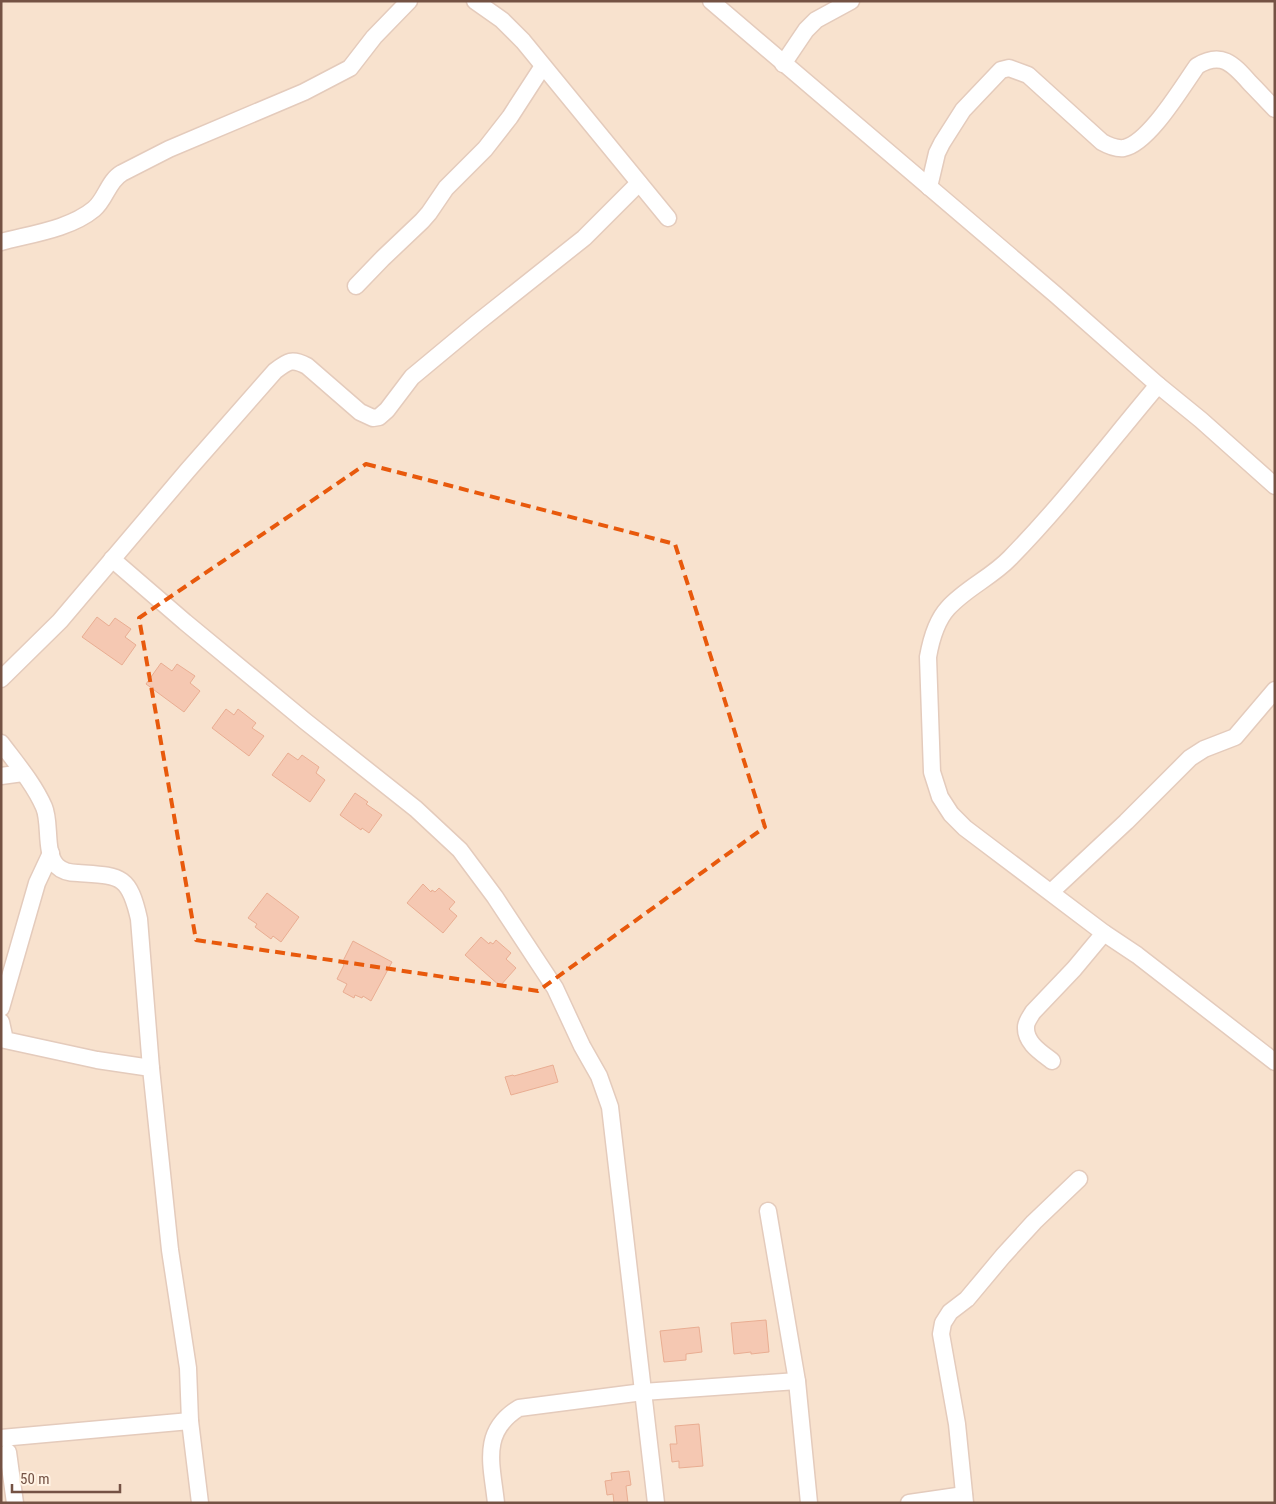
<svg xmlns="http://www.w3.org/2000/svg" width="1276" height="1504" font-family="'Roboto Condensed',sans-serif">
  <rect width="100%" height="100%" fill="#feefdd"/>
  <rect fill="#f8e2ce" x="1" y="1" width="1274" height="1502"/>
  <g fill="#f5c8b2" stroke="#e9ad92">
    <path d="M97,617L109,626L115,618L131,629L125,637L136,645L122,665L82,637Z"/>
    <path d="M161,663L172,671L177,664L195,676L190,683L200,691L184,712L146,684Z"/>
    <path d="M226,709L234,715L238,709L256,723L252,728L264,736L249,756L212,728Z"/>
    <path d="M288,753L298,760L302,755L319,767L316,773L325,780L310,802L272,775Z"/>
    <path d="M355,793L368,802L366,804L382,815L369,833L362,828L361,830L340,815Z"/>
    <path d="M423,884L431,892L432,890L435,892L439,888L455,902L449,909L457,916L443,933L407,903Z"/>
    <path d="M267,893L299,917L281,942L273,936L271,939L255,927L257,924L248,918Z"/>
    <path d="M481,937L489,944L490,942L493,944L496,940L511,953L506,959L516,968L500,986L465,955Z"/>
    <path d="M353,941L392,962L371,1001L363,996L362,998L355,995L354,998L343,992L347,984L337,979L344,965L342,963Z"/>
    <path d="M553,1065L558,1082L511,1095L505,1077L513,1075L514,1076Z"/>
    <path d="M766,1320L769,1352L751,1354V1352L734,1354L731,1323Z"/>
    <path d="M699,1327L702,1352L686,1354V1360L664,1362L660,1331Z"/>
    <path d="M699,1424L703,1466L679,1468V1461L672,1462L670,1444H677L675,1426Z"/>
    <path d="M629,1471L631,1485L626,1486L628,1503H614L613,1494L607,1495L605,1481L612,1480L611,1473Z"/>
  </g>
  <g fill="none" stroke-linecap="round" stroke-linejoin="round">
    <g stroke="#e4cbbc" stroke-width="19">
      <g id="minor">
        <path d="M475,1L502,20L523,41L668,218"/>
        <path d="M711,1L1056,295L1158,385L1201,420L1275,486"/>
        <path d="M783,64L806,30L816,20L851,1"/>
        <path d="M929,187L937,153L942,143L963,110L1001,70L1009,68L1028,75L1102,142C1109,146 1116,149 1124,148C1149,143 1182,87 1197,66C1222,51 1233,64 1250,83C1259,92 1267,101 1275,109"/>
        <path d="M1,242C31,234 70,229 94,209C106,199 108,181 122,173L169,149L304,92L350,68L374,37L409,1"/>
        <path d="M356,286L383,258L422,221L429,213L446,188L485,149L510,117L543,66"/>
        <path d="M1158,385C1109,443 1063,504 1010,558C992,577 966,588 948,608C936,621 931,640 928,657L932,772L940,797L951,814L965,828L1104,933L1137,955L1275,1062"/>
        <path d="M112,559L185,622L305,721L416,809L460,850L495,897L555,988L582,1046L599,1076L610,1107L656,1503"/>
        <path d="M1,679L60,621L188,470L275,371C288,361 292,358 307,366L360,412L373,418L379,417L387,410L412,377L477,323L584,238L639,183"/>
        <path d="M1,743C16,763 34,784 44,807C51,823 44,853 57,866C63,872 70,873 78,873C120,876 129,874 139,919L151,1068L170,1250L188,1368L190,1421L200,1503"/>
        <path d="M1,776L23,773"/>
        <path d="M1051,892L1126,822L1190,758L1204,749L1235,737L1275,690"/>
        <path d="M1,1008L37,883L51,853"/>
        <path d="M1,1022L5,1040L97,1060L151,1068"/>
        <path d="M1052,1061C1042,1053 1025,1043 1026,1027C1026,1022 1030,1017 1033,1012L1074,969L1104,933"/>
        <path d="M768,1211L797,1381L809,1503"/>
        <path d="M1,1438L190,1421"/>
        <path d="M8,1452L15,1503"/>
        <path d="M496,1503C492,1465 480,1432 519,1408L643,1392L797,1381"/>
        <path d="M909,1503L964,1495"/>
        <path d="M965,1503L957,1424L941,1334L943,1323L950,1312L967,1299L1003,1256L1034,1222L1079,1179"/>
      </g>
    </g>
    <use href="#minor" stroke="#fff" stroke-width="16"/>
  </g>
  <path fill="none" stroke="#e8590c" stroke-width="4" stroke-dasharray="10 6" stroke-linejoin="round" d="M366,464L675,544L765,827L538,991L196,940L139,618Z"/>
  <rect width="1276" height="1504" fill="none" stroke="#745244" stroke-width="5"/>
  <path d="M12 1484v8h108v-8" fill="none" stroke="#745244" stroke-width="2.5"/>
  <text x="20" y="1484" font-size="15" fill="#745244" stroke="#fff3e4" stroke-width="4" paint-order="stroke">50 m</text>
</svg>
